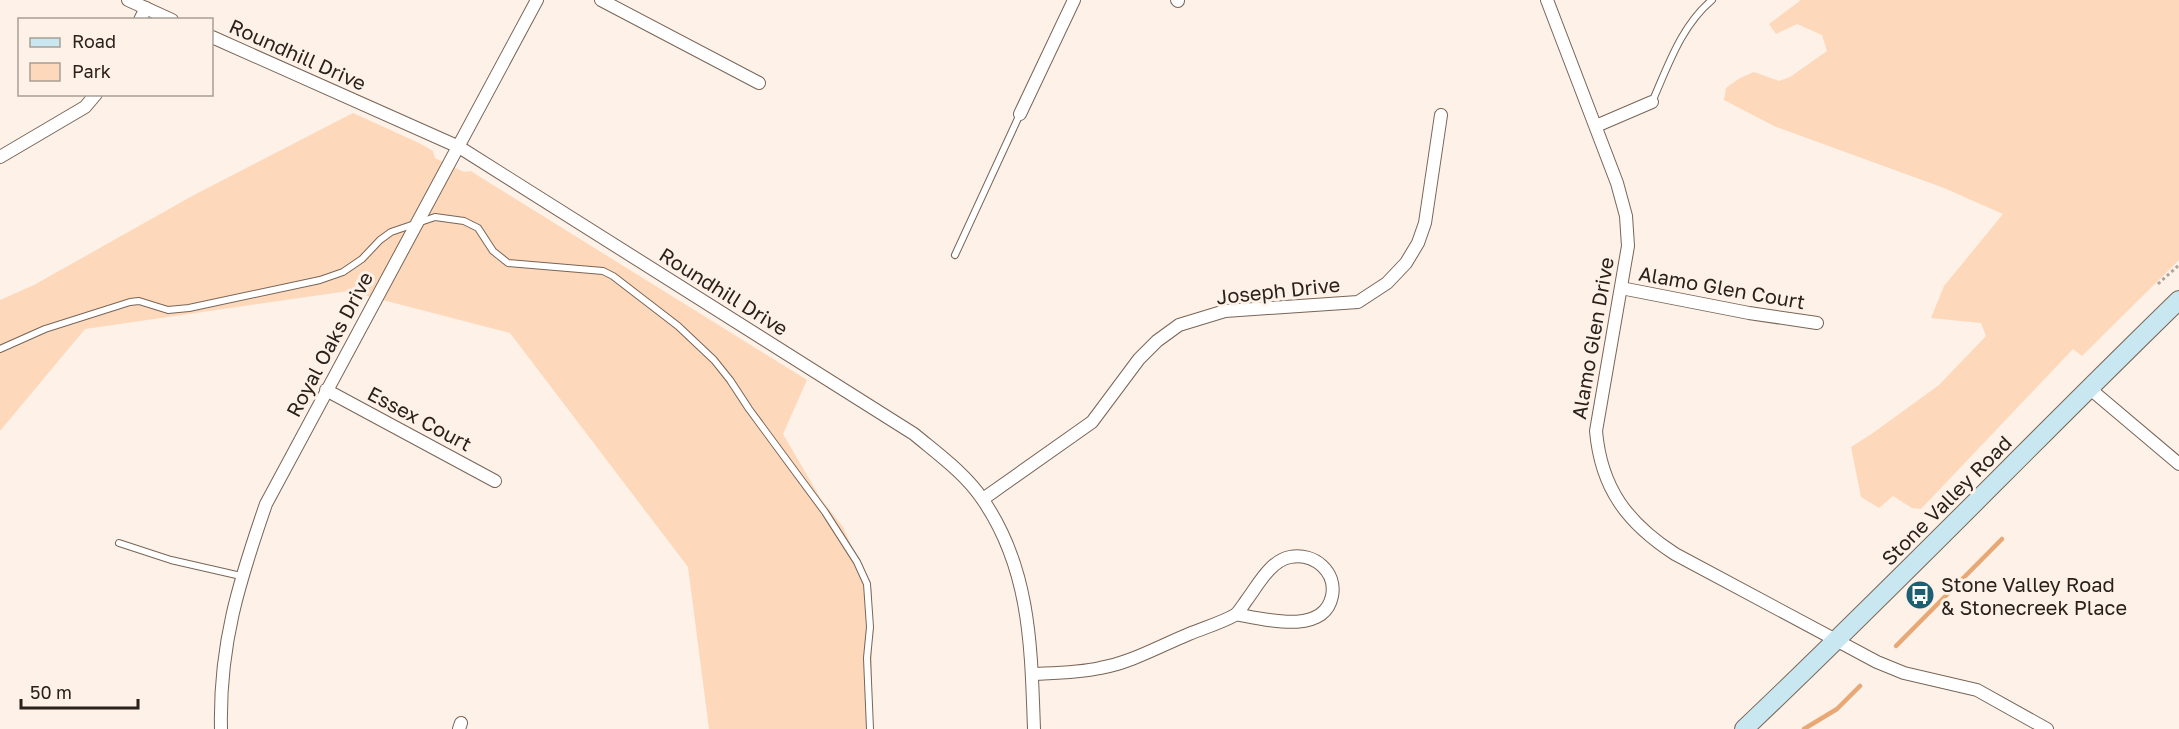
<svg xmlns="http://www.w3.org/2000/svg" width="2179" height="729" font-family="'Golos Text',sans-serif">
  <rect width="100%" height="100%" fill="#fef1e7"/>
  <g fill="#fed8ba">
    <path d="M1801,0H2179V260L2082,356L2073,349L1921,509L1912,508L1893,496L1879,508L1861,497L1851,447L1873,433L1939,385L1986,336L1981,323L1931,318L1944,286L2003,214L1944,188L1774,126L1724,100L1726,88L1740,78L1754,72L1779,81L1790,77L1827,51L1822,35L1797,24L1776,34L1769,24Z"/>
    <path d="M353,113L419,143L433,151L435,158L464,172L471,171L477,175L807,380L783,434L821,499L843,527L872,590V729H709L688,567L510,333L348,291L85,329L0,431V300L34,285L194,195Z"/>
  </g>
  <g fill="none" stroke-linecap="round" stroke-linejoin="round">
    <g stroke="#e8a875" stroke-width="4.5">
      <path d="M1896,646L2002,539"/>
      <path d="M1804,729L1837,709L1860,686"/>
    </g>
    <g stroke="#786557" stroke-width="8">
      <g id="lane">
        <path d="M1652,102C1668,66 1681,26 1712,0"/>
        <path d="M955,255L1020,114"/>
        <path d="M0,349L45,329L130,302L139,301L168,310L189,308L320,280L343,272L362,259L380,240L391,232L435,217L464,221L478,228L493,251L508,263L603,271L613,276L678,326L714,360L730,380L749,409L825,512L857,562L867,584L870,627L867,658L870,729"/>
        <path d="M119,543L171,560L241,576"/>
      </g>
    </g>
    <g stroke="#786557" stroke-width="14">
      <g id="street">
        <path d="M128,0L172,20"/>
        <path d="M601,0L759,83"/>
        <path d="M1177,0L1178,1"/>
        <path d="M1547,0L1617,183L1626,216L1628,246L1596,431C1601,488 1627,523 1675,554L1877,662L1904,673L1977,690L2047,729"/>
        <path d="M140,20L146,8"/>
        <path d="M212,37L459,147L914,434C938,454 966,474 983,500C1031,570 1031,649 1034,729"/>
        <path d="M1020,114L1074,0"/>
        <path d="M1596,126L1652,102"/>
        <path d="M0,157L85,107L96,94"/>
        <path d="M1621,288L1749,313L1817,323"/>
        <path d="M2089,388L2179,464"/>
        <path d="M326,390L495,481"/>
        <path d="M983,499L1092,422L1139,359L1157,341L1179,325L1225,311L1358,302L1387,283L1406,263L1418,243L1425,223L1441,115"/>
        <path d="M1032,674C1054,673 1078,673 1100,668C1130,663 1160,646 1189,634C1203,628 1221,623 1235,615C1239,612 1243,605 1246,601C1258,585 1270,561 1290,557C1314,552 1337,572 1332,596C1324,636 1263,619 1236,614"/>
        <path d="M221,729C219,645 239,582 266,504L537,0"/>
        <path d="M459,729L461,723"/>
      </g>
    </g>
    <g stroke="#786557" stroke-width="20">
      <path id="secondary" d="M1744,729C1892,589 2033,442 2179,300"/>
    </g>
    <path stroke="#afa49b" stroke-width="3" stroke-dasharray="3 3" stroke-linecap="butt" d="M2158,284L2179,265"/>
    <use href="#lane" stroke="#fff" stroke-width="6"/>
    <use href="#street" stroke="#fff" stroke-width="12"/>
    <use href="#secondary" stroke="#c8e7f1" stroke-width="18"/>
  </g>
  <defs>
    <g id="bus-disc" transform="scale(1.5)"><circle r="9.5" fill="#1c5e72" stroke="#fef1e7"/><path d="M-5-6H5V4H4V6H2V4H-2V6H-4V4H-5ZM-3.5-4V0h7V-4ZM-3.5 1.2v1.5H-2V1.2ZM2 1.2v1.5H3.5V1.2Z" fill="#fff"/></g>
  </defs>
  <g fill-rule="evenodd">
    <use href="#bus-disc" x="1920" y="595"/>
  </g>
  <g text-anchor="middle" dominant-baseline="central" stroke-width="6" stroke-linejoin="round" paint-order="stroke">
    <g font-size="20" fill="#29211b" stroke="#fef1e7">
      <text transform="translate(298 54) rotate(24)">Roundhill Drive</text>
      <text transform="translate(1722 287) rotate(10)">Alamo Glen Court</text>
      <text transform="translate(1278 290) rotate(-6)">Joseph Drive</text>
      <text transform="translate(724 291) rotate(32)">Roundhill Drive</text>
      <text transform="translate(1592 338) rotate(-80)">Alamo Glen Drive</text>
      <text transform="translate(329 344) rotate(-62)">Royal Oaks Drive</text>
      <text transform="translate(420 418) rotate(28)">Essex Court</text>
      <text transform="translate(1946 500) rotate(-45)">Stone Valley Road</text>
    </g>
    <g font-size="20" fill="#29211b" stroke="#fef1e7" text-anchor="start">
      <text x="1941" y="584">Stone Valley Road<tspan x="1941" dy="23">&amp; Stonecreek Place</tspan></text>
    </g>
  </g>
  <rect x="18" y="18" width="195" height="78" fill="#fef1e7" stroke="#a99e95" stroke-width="1.5"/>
  <rect x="30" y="38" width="30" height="9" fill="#c8e7f1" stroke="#a99e95" stroke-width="1.5"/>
  <text x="72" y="48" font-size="18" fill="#29211b">Road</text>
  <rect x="30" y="63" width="30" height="18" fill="#fed8ba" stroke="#a99e95" stroke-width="1.5"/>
  <text x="72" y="78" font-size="18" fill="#29211b">Park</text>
  <path d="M21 699v9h117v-9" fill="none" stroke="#29211b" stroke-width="3"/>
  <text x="30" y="699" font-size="18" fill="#29211b" stroke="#fef1e7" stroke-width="4.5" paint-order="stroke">50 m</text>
</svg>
